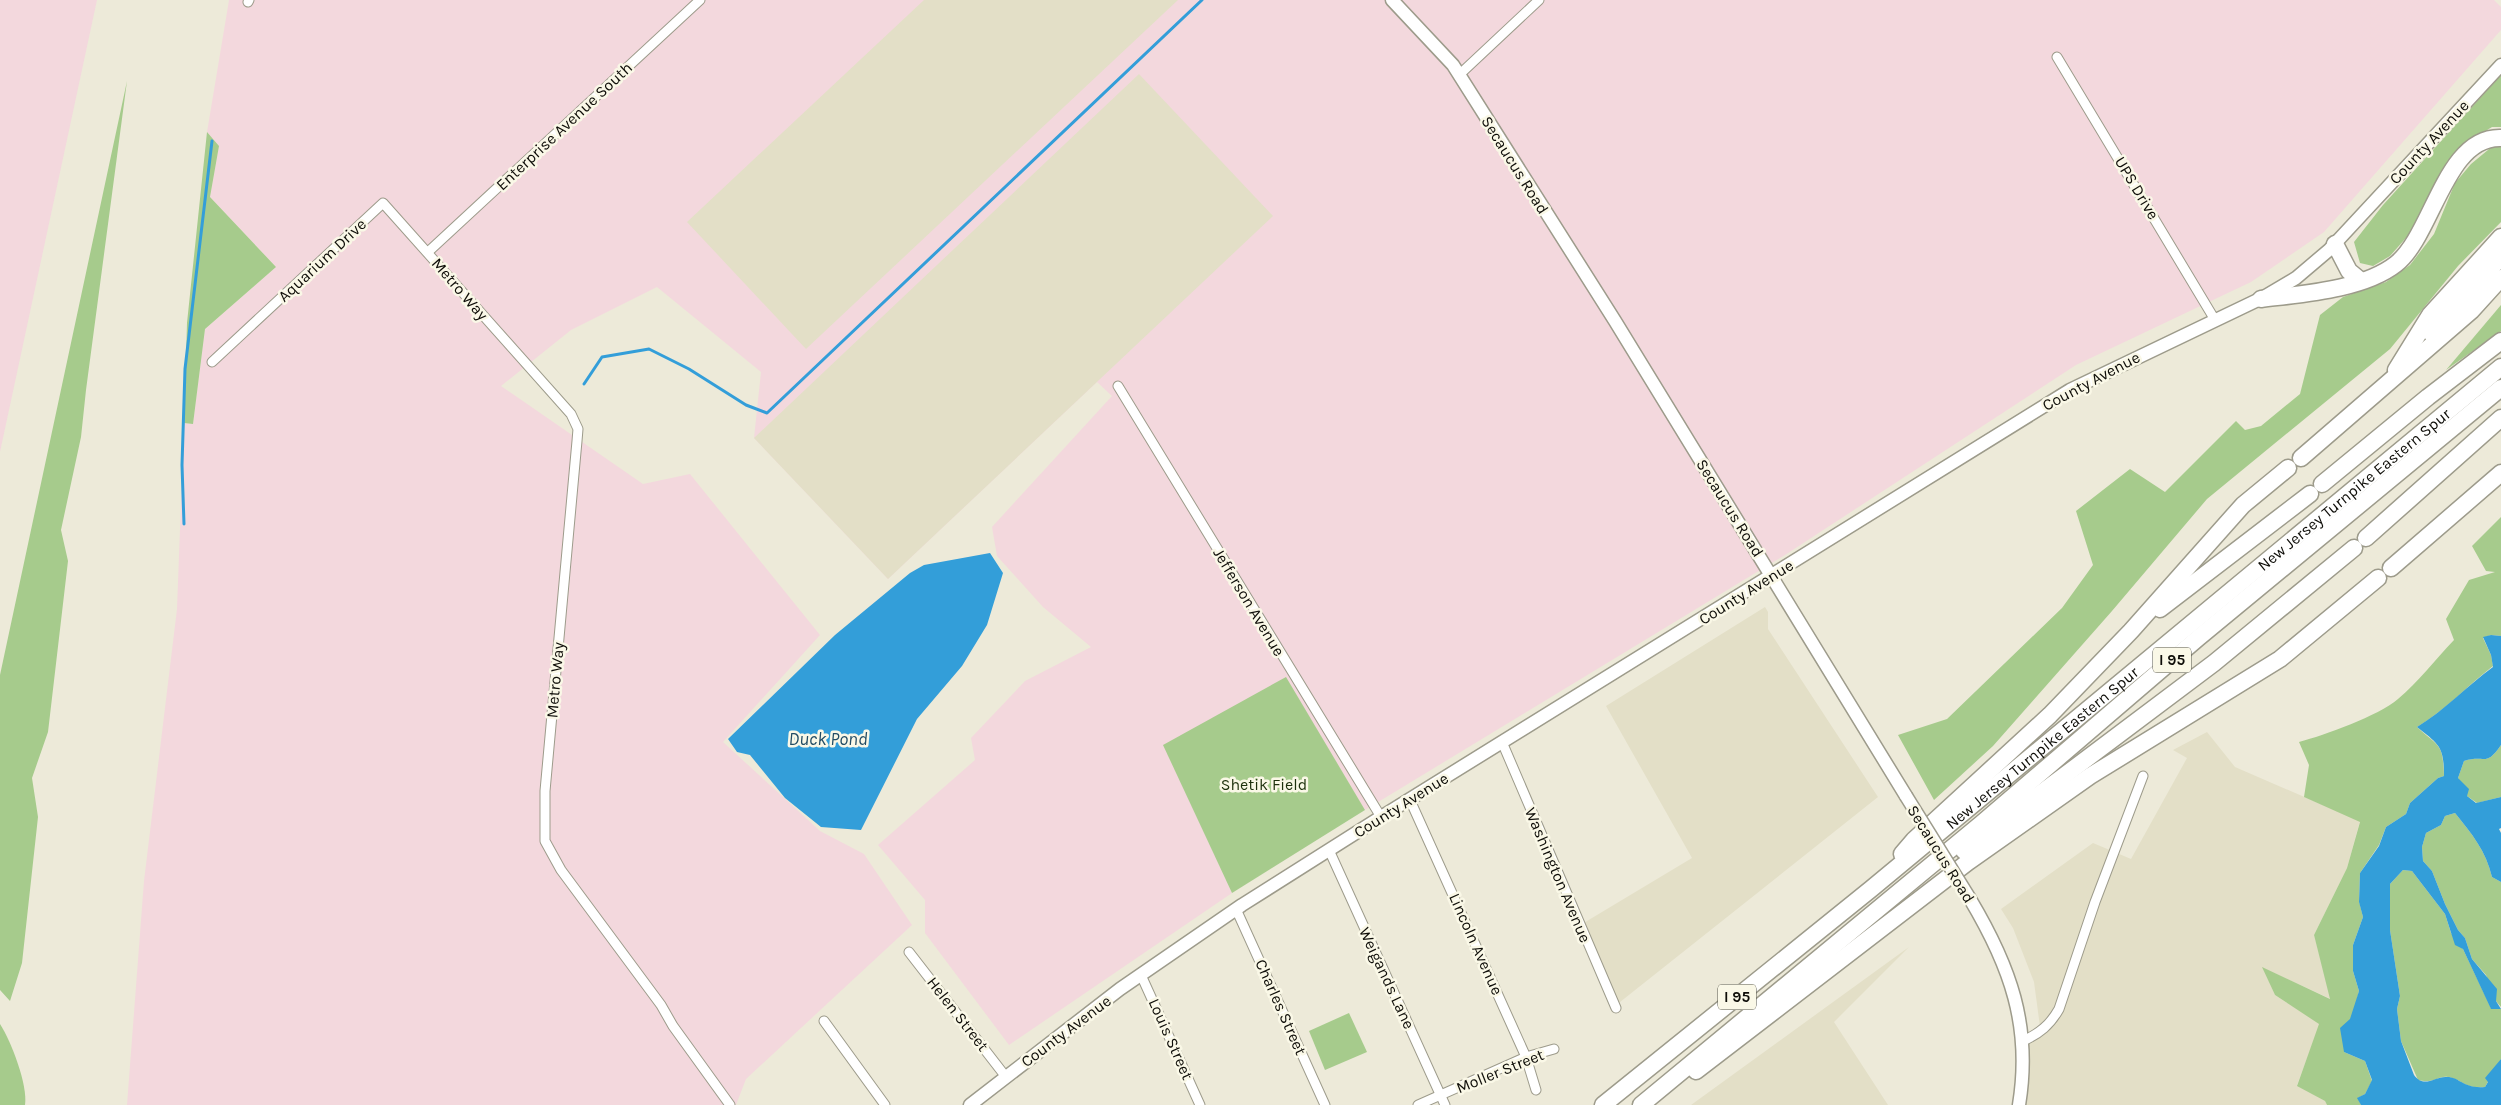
<svg xmlns="http://www.w3.org/2000/svg" width="2501" height="1105" font-family="Karla,sans-serif">
  <rect width="100%" height="100%" fill="#edead9"/>
  <g fill="#f3d8dd">
    <path d="M0,0H97L0,452Z"/>
    <path d="M229,0H2494L2501,7V30L2324,232L2251,282L2076,365L1785,555L1365,810L1286,678L1164,745L1232,893L1009,1045L925,933V900L878,845L975,760L971,738L1025,681L1091,647L1043,607L997,556L992,527L1112,396L1097,382L888,579L754,438L761,372L657,287L571,330L501,386L643,484L690,474L820,635L723,742L820,831L864,854L912,925L746,1079L736,1105H127L144,881L177,609L184,423L193,424L205,329L276,267L210,197L219,146L207,132Z"/>
  </g>
  <g fill="#e3dfc7">
    <path d="M924,0H1178L806,349L687,222Z"/>
    <path d="M1139,74L1273,216L888,579L754,438Z"/>
    <path d="M1765,607L1768,612V629L1878,797L1615,1006L1582,924L1692,858L1606,706Z"/>
    <path d="M2207,732L2235,767L2360,821L2347,868L2314,935L2331,999L2263,968L2275,995L2320,1024L2297,1085L2325,1101L2327,1105H2025L2026,1043L2041,1034L2034,982L2013,928L2001,909L2093,843L2131,859L2187,758L2173,750Z"/>
    <path d="M1909,947L1834,1022L1888,1105H1691Z"/>
  </g>
  <g fill="#a6cb8c">
    <path d="M2501,75V127H2492L2469,141L2412,231L2390,256L2373,266L2360,263L2354,242L2383,205Z"/>
    <path d="M127,81L86,390L81,437L61,530L68,561L48,732L32,778L38,817L22,963L10,1001L0,990V675Z"/>
    <path d="M207,132L219,146L210,197L276,267L205,329L193,424L184,423L187,323Z"/>
    <path d="M2494,145L2501,147V222L2458,266L2390,349L2207,499L2112,611L1993,746L1934,800L1898,735L1947,719L2062,608L2093,565L2076,511L2130,469L2165,492L2236,421L2245,430L2261,426L2300,394L2320,315L2343,297L2386,282L2410,265L2434,234L2455,183L2471,164Z"/>
    <path d="M2501,305V331L2446,370Z"/>
    <path d="M2501,517V636L2491,635L2483,638L2491,655L2493,666C2467,686 2446,710 2417,727C2440,748 2443,743 2444,776L2438,778L2410,803L2406,814L2386,827L2379,845L2360,873L2359,901L2363,917L2353,945V971L2359,991L2344,1052L2365,1061L2372,1081L2365,1094L2358,1098L2361,1105H2327L2325,1101L2297,1086L2319,1024L2275,995L2262,967L2330,999L2314,935L2347,868L2360,822L2304,797L2309,765L2299,742C2325,735 2378,716 2398,699C2418,682 2435,660 2454,640L2446,619L2469,580L2495,572L2486,571L2472,546Z"/>
    <path d="M1286,677L1365,810L1232,893L1163,745Z"/>
    <path d="M2501,745V797L2477,803L2467,796L2458,778L2464,761C2486,754 2485,768 2501,745Z"/>
    <path d="M2455,813C2472,834 2486,851 2492,877L2501,882V1007L2496,1001L2486,975L2472,959L2465,938L2458,930L2445,904L2432,871L2423,861L2422,847L2426,833L2441,825L2445,816Z"/>
    <path d="M2403,870L2412,871L2445,914L2451,933L2463,949L2491,1008L2501,1009V1059L2485,1087C2464,1089 2464,1080 2448,1077C2439,1075 2434,1084 2418,1080L2401,1041L2397,1009L2400,996L2390,930V884Z"/>
    <path d="M1349,1013L1367,1052L1325,1070L1309,1031Z"/>
    <path d="M0,1024C11,1041 28,1085 25,1105H0Z"/>
  </g>
  <g fill="#339ed9">
    <path d="M990,553L1003,573L987,625L962,666L917,719L861,830L821,827L785,798L750,755L737,752L728,739L835,635L910,573L924,565Z"/>
    <path d="M2491,635L2501,636V745C2485,768 2486,754 2464,761L2458,778L2469,789L2467,796L2476,803L2501,797V828L2499,829L2501,833V882L2492,877C2486,851 2472,834 2455,813L2445,816L2441,825L2426,833L2422,847L2423,861L2432,871L2445,904L2458,930L2465,938L2472,959L2497,989L2496,1001L2501,1009H2491L2463,949L2455,945L2445,914L2412,871L2403,870L2390,884V930L2400,996L2397,1009L2401,1041L2414,1075C2424,1089 2435,1076 2447,1077C2460,1077 2463,1089 2485,1087L2488,1082L2485,1078L2501,1059V1105H2361L2357,1098L2365,1094L2372,1080L2365,1061L2344,1052L2340,1028L2350,1019L2359,991L2353,971V945L2363,917L2359,902L2360,873L2379,846L2386,827L2406,814L2410,803L2438,778L2444,776C2444,747 2440,745 2417,727C2445,710 2467,686 2493,667L2491,655L2483,637Z"/>
  </g>
  <g fill="none" stroke-linecap="round" stroke-linejoin="round">
    <g stroke="#339ed9" stroke-width="3">
      <path d="M584,384L602,357L649,349L689,369L746,405L767,413L1202,0"/>
      <path d="M184,524L182,465L185,369L212,141"/>
    </g>
    <g stroke="#9d9b8b" stroke-width="11">
      <g id="minor">
        <path d="M248,2L249,0"/>
        <path d="M2057,57L2215,320"/>
        <path d="M1459,75L1539,0"/>
        <path d="M428,252L700,0"/>
        <path d="M212,362L383,203L571,414L578,429L577,441L545,791V841L561,870L661,1005L673,1026L730,1105"/>
        <path d="M1118,386L1381,817"/>
        <path d="M1502,742L1616,1008"/>
        <path d="M1410,800L1526,1057L1536,1090"/>
        <path d="M1329,850L1445,1105"/>
        <path d="M1236,909L1325,1105"/>
        <path d="M909,952L1006,1077"/>
        <path d="M1141,975L1200,1105"/>
        <path d="M824,1021L885,1105"/>
        <path d="M2023,1041C2040,1033 2050,1025 2059,1009L2095,902L2143,776"/>
        <path d="M1418,1105L1526,1057L1554,1049"/>
      </g>
    </g>
    <g stroke="#9d9b8b" stroke-width="15">
      <g id="secondary">
        <path d="M1392,0L1453,65L1615,321L1906,796"/>
        <path d="M1970,899C2010,966 2032,1026 2019,1105"/>
        <path d="M970,1105L1120,989L1242,905L1381,817L2070,390L2264,297L2296,278L2329,250L2501,65"/>
      </g>
    </g>
    <g stroke="#9d9b8b" stroke-width="19">
      <g id="motorway">
        <path d="M2335,244L2349,271L2361,281"/>
        <path d="M2261,299C2301,294 2363,290 2396,264C2433,235 2445,136 2501,138"/>
        <path d="M2432,334L2501,257"/>
        <path d="M2396,370L2430,315L2501,237"/>
        <path d="M2301,458L2471,311L2501,278"/>
        <path d="M2322,484L2428,397L2501,341"/>
        <path d="M2366,538L2501,418"/>
        <path d="M2391,568L2501,473"/>
        <path d="M2160,609L2310,494"/>
        <path d="M1964,851L2214,663L2354,548"/>
        <path d="M1902,854L1914,840L2050,715L2131,631L2243,505L2288,468"/>
        <path d="M1696,1071L1968,862L2090,776L2280,659L2378,578"/>
        <path id="s1" d="M1603,1105L1871,889L2501,367"/>
        <path d="M1641,1105L1981,824L2198,638L2501,388"/>
      </g>
    </g>
    <use href="#minor" stroke="#fff" stroke-width="9"/>
    <use href="#secondary" stroke="#fff" stroke-width="12"/>
    <use href="#motorway" stroke="#fff" stroke-width="16"/>
    <g stroke="#9d9b8b" stroke-width="15" stroke-linecap="butt">
      <path id="secondary-bridge" d="M1906,796L1970,899"/>
    </g>
    <use href="#secondary-bridge" stroke="#fff" stroke-width="12"/>
  </g>
  <g text-anchor="middle" dominant-baseline="central" stroke-width="5" stroke-linejoin="round" paint-order="stroke">
    <g fill="#faf8e7" stroke="#55544b" stroke-width="1">
      <rect x="2153" y="647.5" width="38" height="25" rx="4"/>
      <rect x="1718" y="984.5" width="38" height="25" rx="4"/>
    </g>
    <g font-size="15" font-weight="bold" fill="#0e0d08">
      <text x="2172" y="660">I 95</text>
      <text x="1737" y="997">I 95</text>
    </g>
    <g font-size="16" fill="#0e0d08" stroke="#faf8e7">
      <text transform="translate(564 126) rotate(-43)">Enterprise Avenue South</text>
      <text transform="translate(2429 142) rotate(-47)">County Avenue</text>
      <text transform="translate(1515 165) rotate(58)">Secaucus Road</text>
      <text transform="translate(2137 188) rotate(59)">UPS Drive</text>
      <text transform="translate(322 260) rotate(-43)">Aquarium Drive</text>
      <text transform="translate(460 289) rotate(49)">Metro Way</text>
      <text transform="translate(2091 381) rotate(-28)">County Avenue</text>
      <text stroke="none"><textPath href="#s1" startOffset="971">New Jersey Turnpike Eastern Spur</textPath></text>
      <text transform="translate(1730 508) rotate(58)">Secaucus Road</text>
      <text transform="translate(1746 592) rotate(-32)">County Avenue</text>
      <text transform="translate(1249 602) rotate(59)">Jefferson Avenue</text>
      <text transform="translate(555 680) rotate(-85)">Metro Way</text>
      <text stroke="none"><textPath href="#s1" startOffset="566">New Jersey Turnpike Eastern Spur</textPath></text>
      <text transform="translate(1401 805) rotate(-32)">County Avenue</text>
      <text transform="translate(1941 854) rotate(58)">Secaucus Road</text>
      <text transform="translate(1558 875) rotate(67)">Washington Avenue</text>
      <text transform="translate(1476 944) rotate(66)">Lincoln Avenue</text>
      <text transform="translate(1387 978) rotate(65)">Weigands Lane</text>
      <text transform="translate(1281 1007) rotate(66)">Charles Street</text>
      <text transform="translate(958 1014) rotate(52)">Helen Street</text>
      <text transform="translate(1066 1031) rotate(-37)">County Avenue</text>
      <text transform="translate(1171 1039) rotate(66)">Louis Street</text>
      <text transform="translate(1500 1071) rotate(-22)">Moller Street</text>
    </g>
    <g font-size="16" fill="#1d300c" stroke="#faf8e7">
      <text x="1264" y="784">Shetik Field</text>
    </g>
    <g font-size="18" font-style="italic" fill="#224c65" stroke="#faf8e7">
      <text x="828" y="739">Duck Pond</text>
    </g>
  </g>
</svg>
